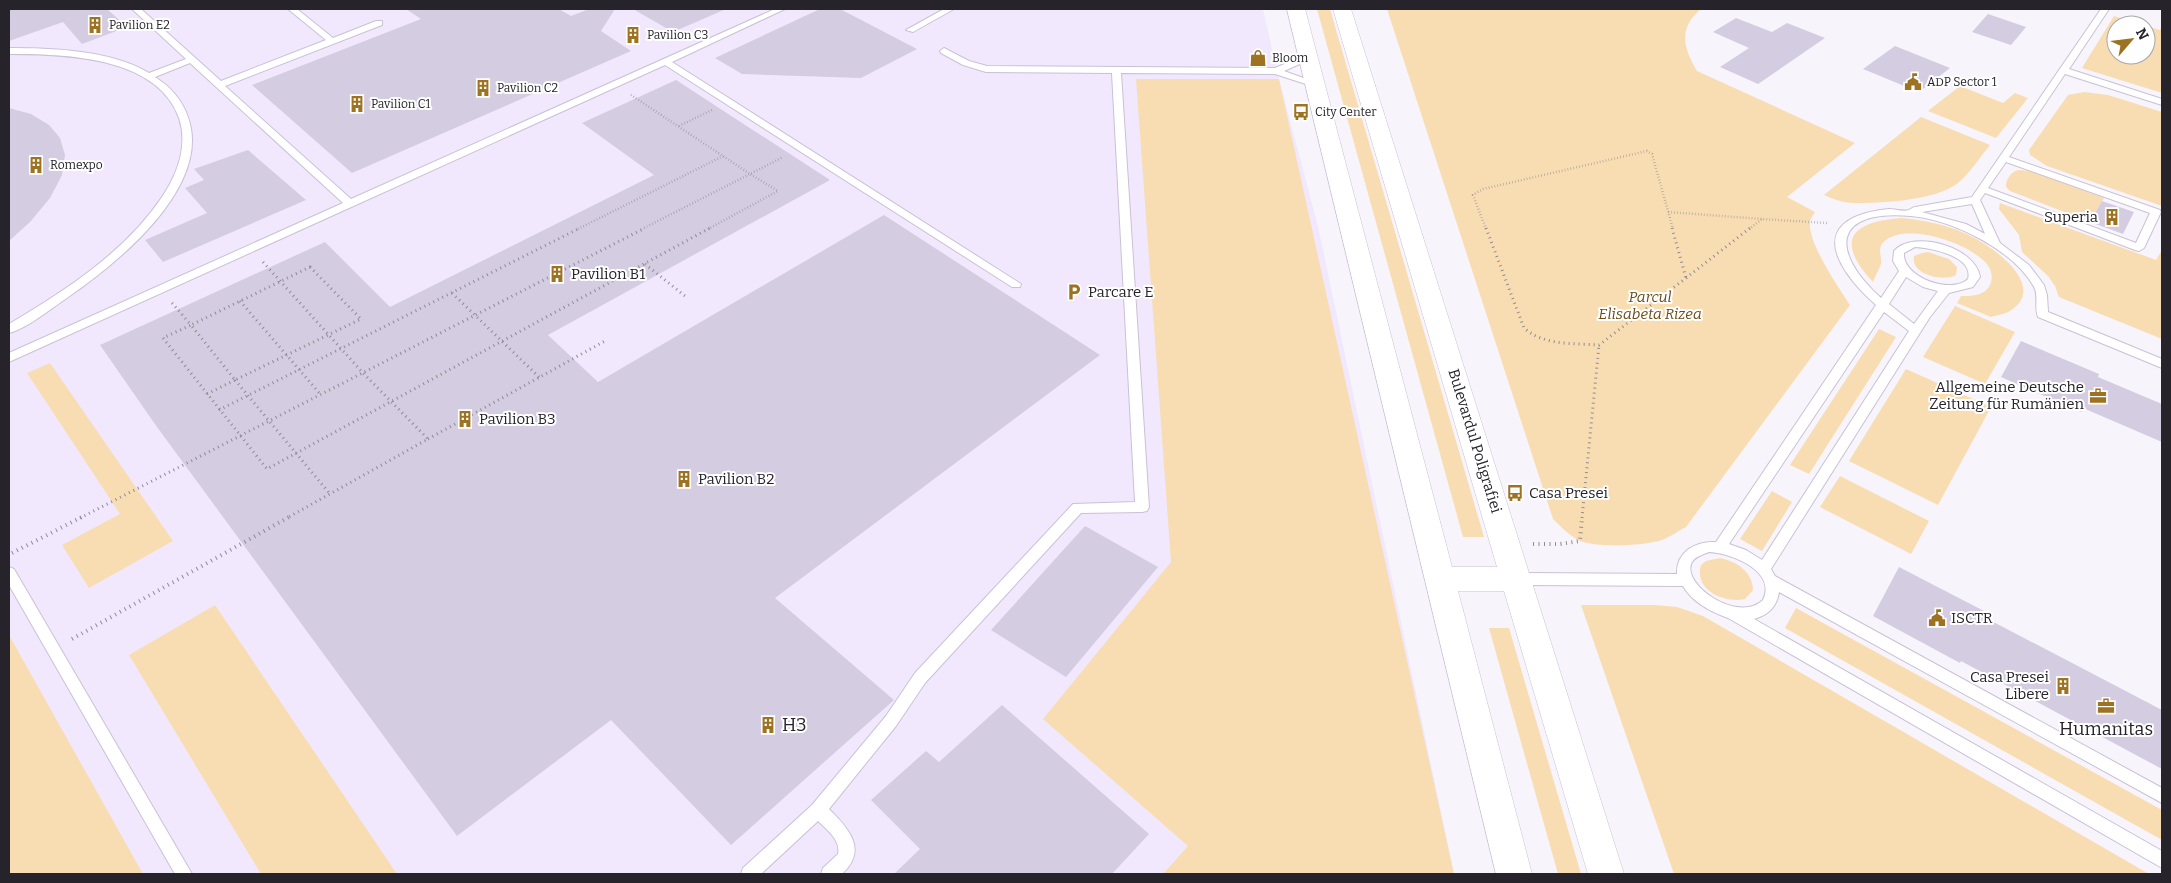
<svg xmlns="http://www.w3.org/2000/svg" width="2171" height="883" font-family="Bitter,serif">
  <rect width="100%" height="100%" fill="#f7f4fc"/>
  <path fill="#f1e8fe" d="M9,9H1263L1279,79L1318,226L1454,874H9Z"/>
  <g fill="#f9ddb2">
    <path d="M1317,9H1330L1484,537H1463Z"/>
    <path d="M1387,9H1701C1678,28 1683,47 1697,71L1855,143L1787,197L1815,212C1813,215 1810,219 1810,223C1808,243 1839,288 1850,305L1686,527C1678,531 1670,537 1662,540C1642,546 1600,548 1580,541C1570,536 1561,527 1553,519Z"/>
    <path d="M2114,16L2142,25H2116V55H2146V26L2160,30L2162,26V93L2082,68Z"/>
    <path d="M1136,79H1279L1454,874H1163L1188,846L1043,719L1171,562Z"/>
    <path d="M1960,86L2003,103L2015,93L2028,98L1996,138L1928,111Z"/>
    <path d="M2084,92L2108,95L2162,112V206L2047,166L2030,155L2029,150L2068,95Z"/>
    <path d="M1921,117L1990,145C1980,157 1970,173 1958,183C1935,201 1882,203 1853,203C1843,203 1833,199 1824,195Z"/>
    <path d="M2018,170L2032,171L2104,198L2090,222L2010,191L2006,187C2005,180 2012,171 2018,170Z"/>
    <path d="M2000,203L2156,260L2162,250V339L2059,297L2055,286L2048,276L2022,252L2019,235L1999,209Z"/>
    <path d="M1901,218C1923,220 1944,224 1964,233C1987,242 2051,285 2010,311C2005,314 1997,315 1991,317L1957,303L1961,296C1966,296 1971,296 1976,295C1993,292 1996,274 1986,263C1968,243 1909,223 1886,240C1876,247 1882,255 1881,264C1879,270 1875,276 1873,282C1835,241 1850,222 1901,218Z"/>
    <path d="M1928,252L1949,259L1957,267L1956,275C1944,282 1910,275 1914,256L1922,253Z"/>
    <path d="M1955,306L2015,332L1985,384L1923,357Z"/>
    <path d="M1879,329L1896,337L1809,474L1790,465Z"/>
    <path d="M50,363L173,541L89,588L62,545L120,514L27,373Z"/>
    <path d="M1906,369L1991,407L1938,505L1849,461Z"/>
    <path d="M1840,476L1929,521L1911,554L1820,507Z"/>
    <path d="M1772,491L1792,502L1762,551L1740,539Z"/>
    <path d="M1720,558C1737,562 1752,571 1753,590L1745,599C1725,604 1693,590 1701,565L1706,561Z"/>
    <path d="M215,605L397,874H261L129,655Z"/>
    <path d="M1581,605H1655L1677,607L1703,616L2149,874H1674Z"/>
    <path d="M1796,608L2162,810V840L1785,628Z"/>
    <path d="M1489,628H1509L1581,874H1558Z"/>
    <path d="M9,635L143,874H9Z"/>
  </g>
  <g fill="#d4cce0">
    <path d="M9,9H107L127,27L82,44L63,22L9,41Z"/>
    <path d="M406,9H559L571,16L589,9H615L601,31L631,51L352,173L252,85L421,19Z"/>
    <path d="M633,9H726L673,32Z"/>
    <path d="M820,9H840L917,49L861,78L742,74L715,58Z"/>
    <path d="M1988,14L2026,27L2011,45L1972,32Z"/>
    <path d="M1736,18L1772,32L1787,23L1825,38L1758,84L1720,67L1749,48L1713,32Z"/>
    <path d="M1895,46L1950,68L1919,92L1863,69Z"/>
    <path d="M676,80L830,180L548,335L598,382L884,215L1100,355L775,598L894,700L731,845L611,720L457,836L157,427L100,345L325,242L390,307L654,175L582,123Z"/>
    <path d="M9,108L31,114L49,125L60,138L65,155L62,175L50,198L30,222L9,241Z"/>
    <path d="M248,150L306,200L163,262L145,240L207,213L185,188L204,180L194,169Z"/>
    <path d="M2102,201L2134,212L2123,234L2090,222Z"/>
    <path d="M2021,341L2099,374L2098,377L2162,404V442L2083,408L2081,412L2001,377Z"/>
    <path d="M1085,526L1158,567L1066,677L991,630Z"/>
    <path d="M1899,567L1984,611L1982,616L2162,710V769L1961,661L1960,663L1873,616Z"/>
    <path d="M1002,705L1149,834L1112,874H894L920,849L871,800L926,751L939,762Z"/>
  </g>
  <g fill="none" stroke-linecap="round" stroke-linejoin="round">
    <g stroke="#c9c1d5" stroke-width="2">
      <g id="lane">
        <path d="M132,9H141L221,81L326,40L288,9H297L333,38L376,21H382V25L225,86L351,199L775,9H785L672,62L1021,284L1020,287H1012L665,65L9,362V353L343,203L190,63L155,77C171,87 182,100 188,117C213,188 115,265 64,300C49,310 26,329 9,333V324C65,291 125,252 162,197C178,173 188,145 179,118C157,56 64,54 9,54V48C51,48 112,50 149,73L186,59Z"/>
        <path d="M944,9H954L913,32L906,30Z"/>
        <path d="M2101,9H2109L2069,69L2162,99V105L2065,74L2009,157L2160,210L2161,212L2144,248L2139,251L2135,250L1985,193L1980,200L2000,243L2029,265L2044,285L2047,295L2048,312L2162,359V368L2038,317C2034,308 2039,296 2034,287C2013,249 1952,220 1911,216C1833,209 1829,251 1881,298L1899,271L1893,261L1894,251C1913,229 1976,247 1980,277L1973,287L1949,293L1930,317L1771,569L1775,576L2162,788V803L1779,592C1777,607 1768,615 1754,619L2162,851V868L1728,618C1711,612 1692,602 1683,586L1517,585L1512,583L1510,579L1512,575L1517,573L1677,574C1676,552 1695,541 1716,542L1876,305C1850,282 1806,232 1863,214C1871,211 1881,210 1889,209C1895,209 1903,212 1909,210C1911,209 1913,207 1915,207L1972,197ZM2006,162L2150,213L2136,243L1988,188ZM1972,204L1985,234L1966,224L1922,212ZM1915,247C1931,248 1974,256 1968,279C1951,295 1902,277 1904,253ZM1906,277L1923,287L1938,291L1914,324L1889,304ZM1884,312L1909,331L1762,560L1746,550L1729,544ZM1709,552C1731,553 1777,571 1763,600C1738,624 1680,584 1692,562C1696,556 1702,555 1709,552Z"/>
        <path d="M944,48L969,61L987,66L1275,68L1308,54L1311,55V59L1284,71L1320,84L1315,87L1275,74L1121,73L1149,507L1147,511L1142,512L1081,513L925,683L896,726L829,809C848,828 868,849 843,873L821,874L823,868L838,854C841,840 827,830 818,821L761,874H741L743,868L812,805L886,716L915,673L1073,504L1135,502L1112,73L986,72L963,65L941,53L940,51Z"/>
        <path d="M9,567L14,569L192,874H175L9,585Z"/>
      </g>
    </g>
    <g stroke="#c9c1d5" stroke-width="1">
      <path id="secondary" d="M1287,9H1305L1452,567H1497L1333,9H1351L1624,874H1588L1504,591H1458L1532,874H1496Z"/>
    </g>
    <g stroke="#8f8c94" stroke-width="2.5" stroke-dasharray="0.5 2.5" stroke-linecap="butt">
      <path d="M631,95L750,174L642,229"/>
      <path d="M679,126L712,110"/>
      <path d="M1668,212L1762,219"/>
      <path d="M578,229L723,156"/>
      <path d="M708,229L778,191L750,174L783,157"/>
      <path d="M1486,229L1473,195L1483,189L1647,151L1652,154L1673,229"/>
      <path d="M1749,229L1762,219L1827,223"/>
    </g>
    <g stroke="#8f8c94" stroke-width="3" stroke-dasharray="1 4" stroke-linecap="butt">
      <path d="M1486,228L1524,328C1544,346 1574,343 1599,345L1686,278"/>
      <path d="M1672,228L1686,278"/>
      <path d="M263,262L363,373L428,439L287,518"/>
      <path d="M645,264L685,296"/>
      <path d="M310,267L361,319L235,380L191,325Z"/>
      <path d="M1686,278L1750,228"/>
      <path d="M452,293L540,378"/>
      <path d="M240,301L321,395"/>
      <path d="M172,303L191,325L163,338L267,469L710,228"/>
      <path d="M235,380L330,494"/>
      <path d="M207,394L235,380"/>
      <path d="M219,410L580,228"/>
      <path d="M428,439L605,341"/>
      <path d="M80,518L645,228"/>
      <path d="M1582,518L1599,345"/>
    </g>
    <g stroke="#8f8c94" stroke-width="4" stroke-dasharray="1 4.5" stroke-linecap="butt">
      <path d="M1533,544H1560L1580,541L1582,517"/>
      <path d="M12,553L82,517"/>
      <path d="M72,639L289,517"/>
    </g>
    <use href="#lane" fill="#fff" fill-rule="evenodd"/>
    <use href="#secondary" fill="#fff" fill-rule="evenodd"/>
  </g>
  <defs>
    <g id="building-bare" transform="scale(1.35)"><path d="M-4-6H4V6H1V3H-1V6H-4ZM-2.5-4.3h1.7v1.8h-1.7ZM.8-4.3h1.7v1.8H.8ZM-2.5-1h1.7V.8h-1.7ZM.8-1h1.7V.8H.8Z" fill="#9d7221" stroke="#fff" stroke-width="2.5" paint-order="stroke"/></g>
    <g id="shop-bare" transform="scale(1.35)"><path d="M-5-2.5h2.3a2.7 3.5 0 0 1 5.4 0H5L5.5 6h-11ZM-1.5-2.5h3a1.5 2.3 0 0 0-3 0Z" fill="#9d7221" stroke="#fff" stroke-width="2.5" paint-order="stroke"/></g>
    <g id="civic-bare" transform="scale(1.35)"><path d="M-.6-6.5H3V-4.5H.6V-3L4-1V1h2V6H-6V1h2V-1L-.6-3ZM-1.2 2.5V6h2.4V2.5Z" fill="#9d7221" stroke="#fff" stroke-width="2.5" paint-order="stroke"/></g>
    <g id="bus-bare" transform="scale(1.35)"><path d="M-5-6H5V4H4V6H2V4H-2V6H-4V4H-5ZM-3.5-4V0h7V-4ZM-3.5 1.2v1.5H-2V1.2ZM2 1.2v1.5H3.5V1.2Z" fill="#9d7221" stroke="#fff" stroke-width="2.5" paint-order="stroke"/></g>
    <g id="parking-bare" transform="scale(1.35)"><path d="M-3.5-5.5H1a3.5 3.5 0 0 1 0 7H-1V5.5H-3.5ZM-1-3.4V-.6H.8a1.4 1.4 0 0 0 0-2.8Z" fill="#9d7221" stroke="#fff" stroke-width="2.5" paint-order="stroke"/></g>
    <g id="office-bare" transform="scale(1.35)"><path d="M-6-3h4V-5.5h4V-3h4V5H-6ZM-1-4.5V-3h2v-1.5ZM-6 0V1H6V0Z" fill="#9d7221" stroke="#fff" stroke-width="2.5" paint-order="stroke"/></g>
  </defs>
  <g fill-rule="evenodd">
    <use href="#building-bare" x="95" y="25"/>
    <use href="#building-bare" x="633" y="35"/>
    <use href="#shop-bare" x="1258" y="58"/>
    <use href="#civic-bare" x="1913" y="82"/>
    <use href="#building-bare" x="483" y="88"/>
    <use href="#building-bare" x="357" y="104"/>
    <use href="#bus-bare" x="1301" y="112"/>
    <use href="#building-bare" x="36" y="165"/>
    <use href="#building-bare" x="2112" y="217"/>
    <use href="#building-bare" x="557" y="274"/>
    <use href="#parking-bare" x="1074" y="292"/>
    <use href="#office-bare" x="2098" y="396"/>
    <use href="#building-bare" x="465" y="419"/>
    <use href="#building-bare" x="684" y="479"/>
    <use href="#bus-bare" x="1515" y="493"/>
    <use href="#civic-bare" x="1937" y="618"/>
    <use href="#building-bare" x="2063" y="686"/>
    <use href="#office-bare" x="2106" y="706"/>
    <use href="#building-bare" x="768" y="725"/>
  </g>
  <g text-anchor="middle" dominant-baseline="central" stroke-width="4" stroke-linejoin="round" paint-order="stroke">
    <g font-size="12" fill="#26232a" stroke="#fff" text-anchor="start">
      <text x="109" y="25">Pavilion E2</text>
      <text x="647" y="35">Pavilion C3</text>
      <text x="1272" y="58">Bloom</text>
      <text x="1927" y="82">ADP Sector 1</text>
      <text x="497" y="88">Pavilion C2</text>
      <text x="371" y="104">Pavilion C1</text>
      <text x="1315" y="112">City Center</text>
      <text x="50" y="165">Romexpo</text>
    </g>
    <g font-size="15" fill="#26232a" stroke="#fff" text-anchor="start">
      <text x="2098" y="217" text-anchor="end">Superia</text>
      <text x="571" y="274">Pavilion B1</text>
      <text x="1088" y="292">Parcare E</text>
      <text x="2084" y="387" text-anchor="end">Allgemeine Deutsche<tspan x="2084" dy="17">Zeitung für Rumänien</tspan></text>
      <text x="479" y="419">Pavilion B3</text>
      <text x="698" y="479">Pavilion B2</text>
      <text x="1529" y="493">Casa Presei</text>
      <text x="1951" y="618">ISCTR</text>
      <text x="2049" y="677" text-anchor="end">Casa Presei<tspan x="2049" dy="17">Libere</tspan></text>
    </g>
    <g font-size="15" font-style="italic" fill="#6a4d19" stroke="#fff">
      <text x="1650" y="297">Parcul<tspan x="1650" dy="17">Elisabeta Rizea</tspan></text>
    </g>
    <g font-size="15" fill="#26232a" stroke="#fff">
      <text transform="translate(1475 441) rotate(73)">Bulevardul Poligrafiei</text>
    </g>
    <g font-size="18" fill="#26232a" stroke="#fff" text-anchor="start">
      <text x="782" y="725">H3</text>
      <text x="2106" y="729" text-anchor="middle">Humanitas</text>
    </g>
  </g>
  <rect width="2171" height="883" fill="none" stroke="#26232a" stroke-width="20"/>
  <g transform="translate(2131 40) rotate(62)"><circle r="24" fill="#ffffff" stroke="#a8a7aa"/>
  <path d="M0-4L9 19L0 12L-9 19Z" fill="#9d7221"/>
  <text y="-8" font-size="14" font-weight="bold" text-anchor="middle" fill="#26232a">N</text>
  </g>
</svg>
